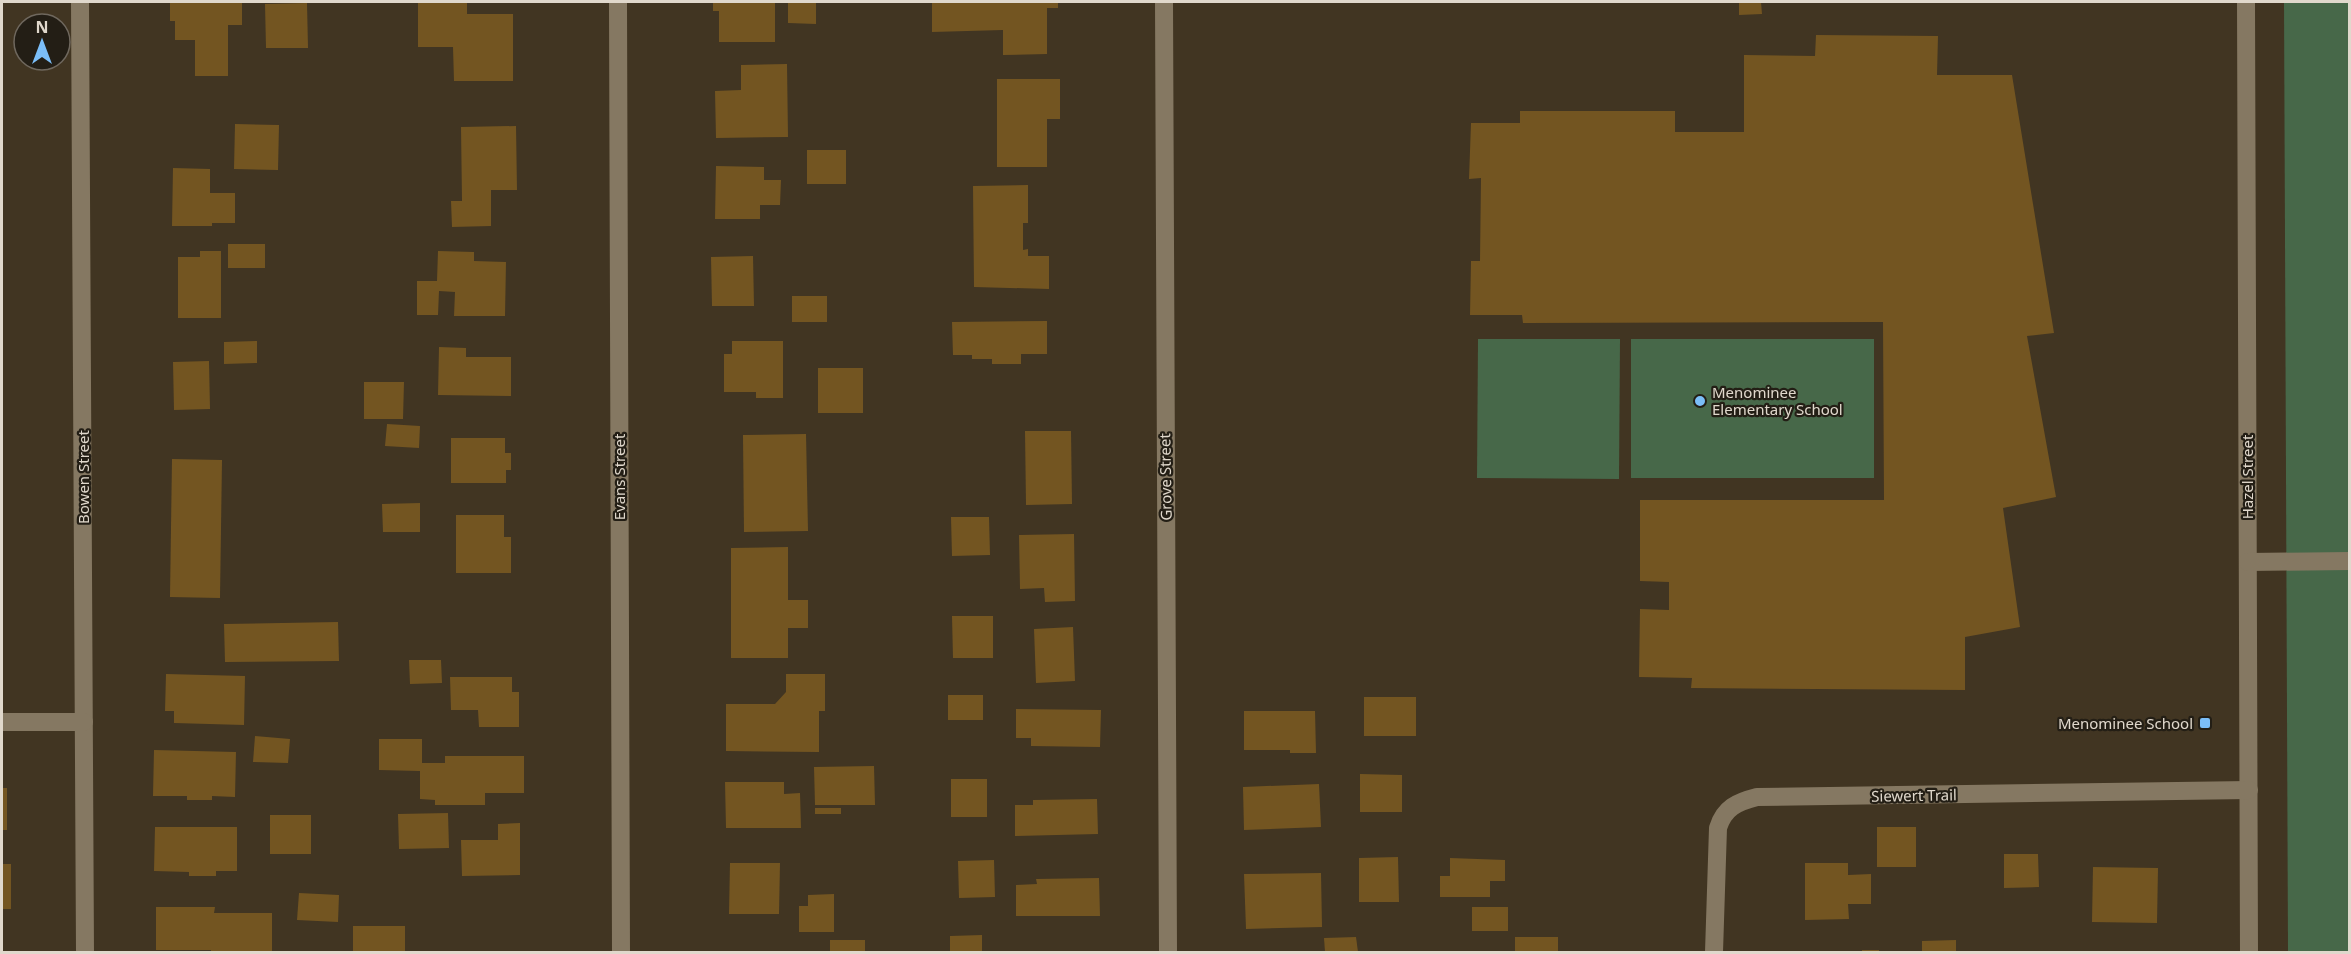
<svg xmlns="http://www.w3.org/2000/svg" width="2351" height="954" font-family="'Noto Sans',sans-serif">
  <rect width="100%" height="100%" fill="#413522"/>
  <g fill="#476849">
    <path d="M2284,2H2349V952H2288Z"/>
    <path d="M1478,339H1620L1619,479L1477,478Z"/>
    <rect x="1631" y="339" width="243" height="139"/>
  </g>
  <g fill="#735521">
    <path d="M170,2H242V25H228V76H195V40H175V21H170Z"/>
    <path d="M713,2H775V42H719V11H713Z"/>
    <path d="M788,2H816V24L788,23Z"/>
    <path d="M932,2H1058V8H1047V54L1003,55V30L932,32Z"/>
    <path d="M1739,2H1761L1762,14L1739,15Z"/>
    <path d="M307,3L308,48H266L265,4Z"/>
    <path d="M418,3H467V14H513V81H454L453,47H418Z"/>
    <path d="M1816,35L1938,36L1937,75H2012L2054,333L2027,336L2056,497L2003,508L2020,627L1965,637V690L1691,688L1692,678L1639,677L1640,609L1669,610V582L1640,581V500H1884L1883,322L1523,323L1522,315H1470L1471,261H1480L1481,178L1469,179L1471,123H1520V111H1675V132H1744V55L1815,56Z"/>
    <path d="M787,64L788,137L716,138L715,91L741,90V65Z"/>
    <path d="M997,79H1060V119H1047V167H997Z"/>
    <path d="M235,124L279,125L278,170L234,169Z"/>
    <path d="M516,126L517,190H491V226L452,227L451,201H462L461,127Z"/>
    <rect x="807" y="150" width="39" height="34"/>
    <path d="M716,166L764,167V180H781L780,205H760V219H715Z"/>
    <path d="M173,168L210,169V193H235V223H212V226H172Z"/>
    <path d="M1028,185V223H1023V250L1028,249V256H1049V289L974,287L973,186Z"/>
    <rect x="228" y="244" width="37" height="24"/>
    <path d="M200,251H221V318H178V257H200Z"/>
    <path d="M438,251L474,252V261L506,262L505,316H454L455,292L439,291L438,315H417V281H437Z"/>
    <path d="M753,256L754,306H712L711,257Z"/>
    <rect x="792" y="296" width="35" height="26"/>
    <path d="M1047,321V354H1021V364H992V359H972V355H953L952,322Z"/>
    <path d="M257,341V363L224,364V342Z"/>
    <path d="M732,341H783V398H756V392H724V354H732Z"/>
    <path d="M439,347L466,348V357H511V396L438,395Z"/>
    <path d="M209,361L210,409L174,410L173,362Z"/>
    <rect x="818" y="368" width="45" height="45"/>
    <path d="M364,382H404L403,419H364Z"/>
    <path d="M387,424L420,426L419,448L385,446Z"/>
    <path d="M1025,431H1071L1072,504L1026,505Z"/>
    <path d="M806,434L808,531L744,532L743,435Z"/>
    <path d="M451,438H505V453H511V470H506V483H451Z"/>
    <path d="M172,459L222,460L220,598L170,597Z"/>
    <path d="M420,503V532H383L382,504Z"/>
    <path d="M456,515H504V537H511V573H456Z"/>
    <path d="M951,517H989L990,555L952,556Z"/>
    <path d="M1074,534L1075,601L1045,602L1044,588L1020,589L1019,535Z"/>
    <path d="M788,547V600H808V628H788V658H731V548Z"/>
    <path d="M952,616H993V658H953Z"/>
    <path d="M338,622L339,661L225,662L224,624Z"/>
    <path d="M1073,627L1075,681L1036,683L1034,629Z"/>
    <path d="M409,660H441L442,683L410,684Z"/>
    <path d="M166,674L245,676L244,725L174,723V711H165Z"/>
    <path d="M786,674H825V711H819V752L726,751V704H775L786,692Z"/>
    <path d="M450,677H512V692H519V727H479L478,710H451Z"/>
    <rect x="948" y="695" width="35" height="25"/>
    <rect x="1364" y="697" width="52" height="39"/>
    <path d="M1016,709L1101,710L1100,747L1031,746V738H1016Z"/>
    <path d="M1244,711H1315L1316,753H1290V750H1244Z"/>
    <path d="M255,736L290,739L288,763L253,762Z"/>
    <path d="M379,739H422V763H445V756H524V793H485V805H435V800L420,799V771L379,770Z"/>
    <path d="M154,750L236,752L235,797L212,796V800H187V796H153Z"/>
    <path d="M874,766L875,805H815L814,767Z"/>
    <path d="M1360,774L1402,775V812H1360Z"/>
    <rect x="951" y="779" width="36" height="38"/>
    <path d="M725,782H784V794L800,793L801,828H726Z"/>
    <path d="M1319,784L1321,827L1244,830L1243,787Z"/>
    <rect x="2" y="788" width="5" height="42"/>
    <path d="M1097,799L1098,834L1015,836V805H1033V800Z"/>
    <rect x="815" y="808" width="26" height="6"/>
    <path d="M448,813L449,848L399,849L398,814Z"/>
    <rect x="270" y="815" width="41" height="39"/>
    <path d="M520,823V875L462,876L461,840H498V824Z"/>
    <path d="M155,827H237V871H216V876H189V872L154,871Z"/>
    <rect x="1877" y="827" width="39" height="40"/>
    <path d="M2004,854H2038L2039,887L2004,888Z"/>
    <path d="M1398,857L1399,902H1359V858Z"/>
    <path d="M1450,858L1505,860V881H1490V897H1440V876H1450Z"/>
    <path d="M994,860L995,897L959,898L958,861Z"/>
    <path d="M730,863H780L779,914H729Z"/>
    <path d="M1805,863H1848V875L1871,874V904H1848L1849,919L1805,920Z"/>
    <rect x="2" y="864" width="9" height="45"/>
    <path d="M2093,867L2158,868L2157,923L2092,922Z"/>
    <path d="M1321,873L1322,927L1246,929L1244,874Z"/>
    <path d="M1099,878L1100,916H1016V885L1037,884L1036,879Z"/>
    <path d="M299,893L339,895L338,922L297,920Z"/>
    <path d="M834,894V932H799V906H808V895Z"/>
    <path d="M156,907H215L214,913H272V951L211,952V950H156Z"/>
    <rect x="1472" y="907" width="36" height="24"/>
    <rect x="353" y="926" width="52" height="26"/>
    <path d="M982,935V952H950V936Z"/>
    <path d="M1356,937L1358,952H1325L1324,938Z"/>
    <rect x="1515" y="937" width="43" height="15"/>
    <rect x="830" y="940" width="35" height="12"/>
    <path d="M1956,940V952H1922V941Z"/>
    <rect x="1862" y="950" width="17" height="2"/>
  </g>
  <g fill="none" stroke-linecap="round" stroke-linejoin="round">
    <g stroke="#857862" stroke-width="18">
      <path d="M80,2L85,952"/>
      <path d="M618,2L621,952"/>
      <path d="M1164,2L1168,952"/>
      <path d="M2246,2L2249,952"/>
      <path d="M2248,562L2350,561"/>
      <path d="M2,722H84"/>
      <path d="M1714,952L1718,828C1724,808 1737,802 1757,797L2249,790"/>
    </g>
  </g>
  <g fill="#7bbef8" stroke="#231e15" stroke-width="2">
    <circle cx="1700" cy="401" r="6"/>
    <rect x="2199" y="717" width="12" height="12" rx="3"/>
  </g>
  <g text-anchor="middle" dominant-baseline="central" stroke-width="4.5" stroke-linejoin="round" paint-order="stroke">
    <g font-size="15" fill="#e0d8cc" stroke="#231e15" text-anchor="start">
      <text x="1712" y="392">Menominee<tspan x="1712" dy="17">Elementary School</tspan></text>
      <text x="2193" y="723" text-anchor="end">Menominee School</text>
    </g>
    <g font-size="15" fill="#e0d8cc" stroke="#231e15">
      <text transform="translate(83 477) rotate(-90)">Bowen Street</text>
      <text transform="translate(619 477) rotate(-90)">Evans Street</text>
      <text transform="translate(1165 477) rotate(-91)">Grove Street</text>
      <text transform="translate(2247 477) rotate(-90)">Hazel Street</text>
      <text transform="translate(1914 795) rotate(-1)">Siewert Trail</text>
    </g>
  </g>
  <rect width="2351" height="954" fill="none" stroke="#e0d8cc" stroke-width="6"/>
  <g transform="translate(42 42)"><circle r="28" fill="#231e15" stroke="#6f685e" stroke-width="1.5"/>
  <path d="M0-4.5L10 22L0 15L-10 22Z" fill="#7bbef8"/>
  <text y="-9" font-size="16" font-weight="bold" text-anchor="middle" fill="#e0d8cc">N</text>
  </g>
</svg>
